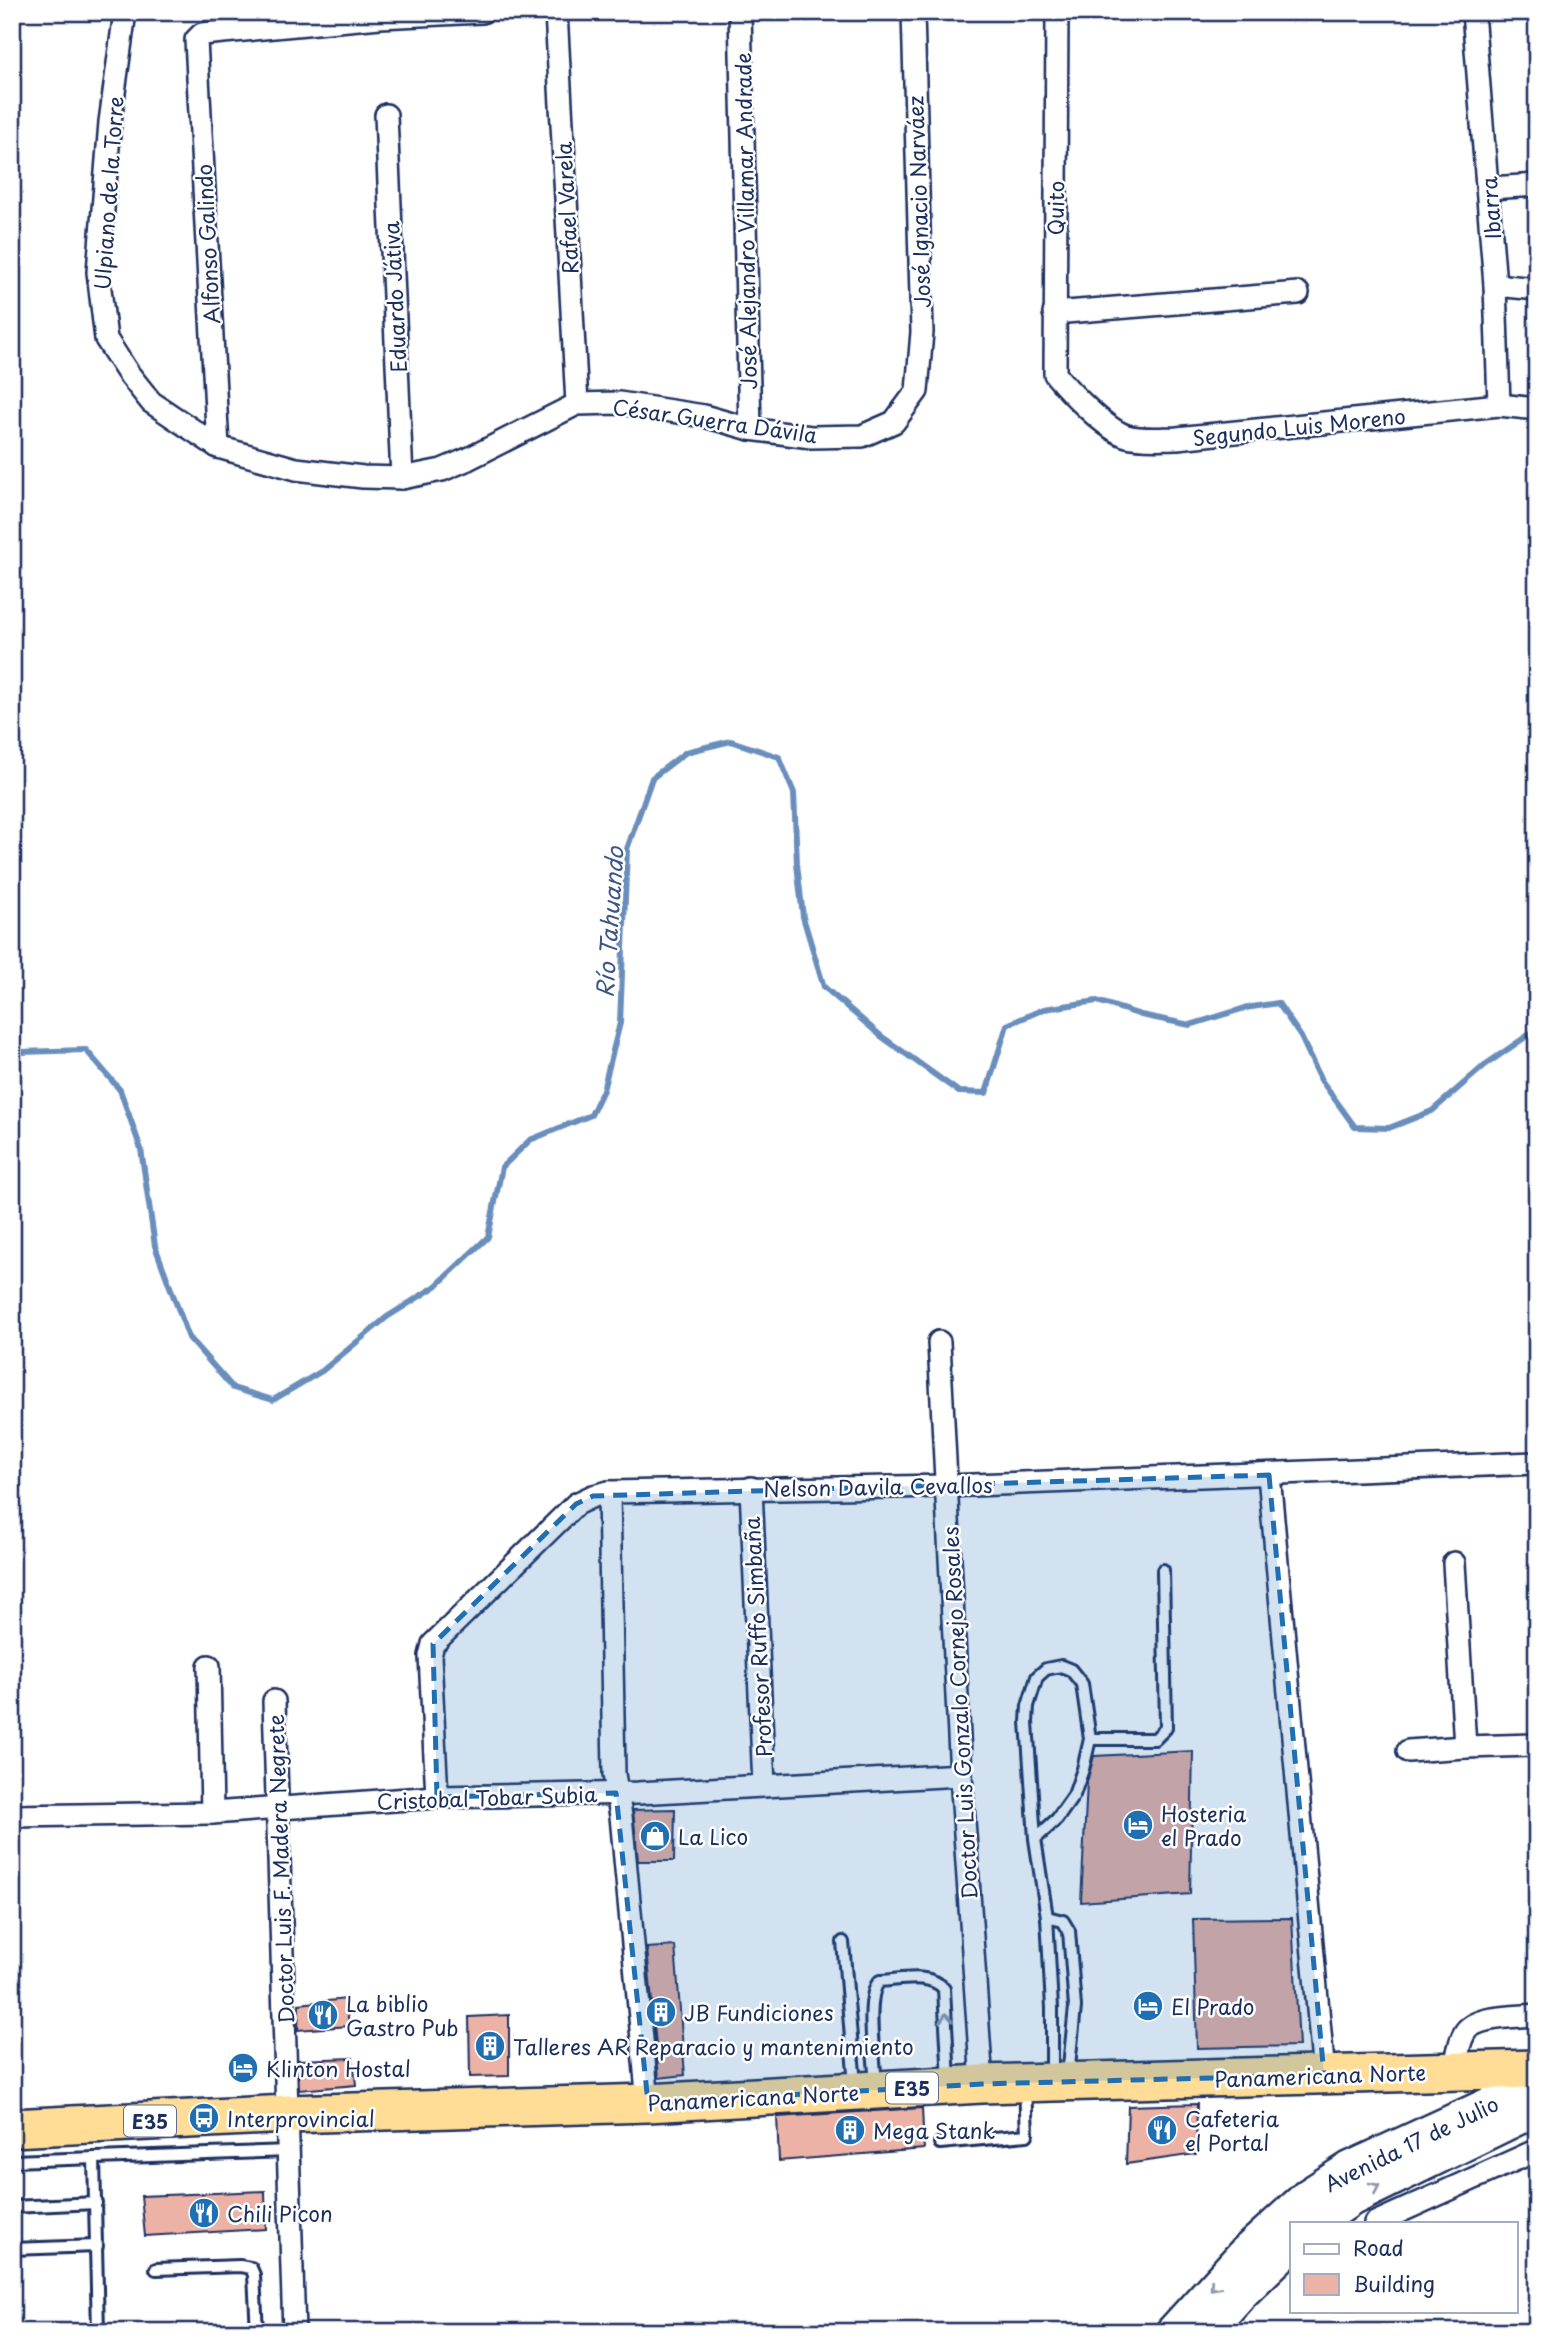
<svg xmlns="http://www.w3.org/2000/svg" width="1549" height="2344" font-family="'Playpen Sans',sans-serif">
  <rect width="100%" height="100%" fill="#fff"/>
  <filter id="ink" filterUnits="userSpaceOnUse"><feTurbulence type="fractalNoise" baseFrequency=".0143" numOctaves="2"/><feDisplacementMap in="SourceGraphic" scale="14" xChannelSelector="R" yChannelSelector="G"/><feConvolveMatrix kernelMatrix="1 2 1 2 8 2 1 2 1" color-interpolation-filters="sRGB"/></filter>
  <g filter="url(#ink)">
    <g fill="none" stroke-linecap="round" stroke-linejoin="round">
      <path stroke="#6a8ebc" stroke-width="6" d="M12,1056L21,1052L86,1050L120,1090L141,1149L155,1246L189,1338L233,1388L273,1400L322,1371L387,1317L436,1286L488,1237L502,1167L530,1140L591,1115L603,1090L620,1023L627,849L652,778L686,752L731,741L779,757L794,793L797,864L803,917L824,987L881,1036L959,1092L986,1093L1007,1025L1044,1009L1097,1001L1141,1015L1190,1025L1245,1008L1278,1003L1301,1037L1321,1080L1355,1127L1389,1128L1432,1111L1485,1065L1537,1029"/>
    </g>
    <g fill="#ecb2a6" stroke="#1b2f5e" stroke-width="2">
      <path d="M1193,1751L1190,1894L1081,1902L1087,1782L1094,1756Z"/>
      <path d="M675,1809L674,1861H638L633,1810Z"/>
      <path d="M1292,1918L1299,2046L1197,2048L1193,1919Z"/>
      <path d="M675,1946L685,2075L659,2078L647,1948Z"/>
      <path d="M346,1999L349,2026L298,2030L299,2004Z"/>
      <path d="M509,2015V2076L470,2077L469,2017Z"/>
      <path d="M353,2058L356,2085L299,2090L298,2060Z"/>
      <path d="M1197,2104L1196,2154L1126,2164L1128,2106Z"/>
      <path d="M922,2108L924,2149L779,2161L777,2117Z"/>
      <path d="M265,2191L266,2229L145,2236L141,2196Z"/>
    </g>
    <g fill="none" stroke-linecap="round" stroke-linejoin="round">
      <g stroke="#1b2f5e" stroke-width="16">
        <g id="service">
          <path d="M1090,1739H1155L1166,1728L1163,1570"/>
          <path d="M1035,1839L1057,1819L1074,1795L1083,1769L1090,1739L1082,1684L1071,1670L1061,1666L1046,1669L1037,1677L1028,1706L1027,1722L1035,1839L1047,1917L1052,2008V2076"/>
          <path d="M1047,1917L1063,1921L1069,1931L1075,2007L1068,2076"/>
          <path d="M843,1942L855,2085"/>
          <path d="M876,2084C875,2063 864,1994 880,1981C899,1980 931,1972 944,1989L949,2080"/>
          <path d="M940,2143L1027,2135L1025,2087"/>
          <path d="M94,2158L98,2332"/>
          <path d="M12,2161L289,2151"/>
          <path d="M12,2207L96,2203"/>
          <path d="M12,2249L97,2246"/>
          <path d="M156,2269L240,2266L251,2268L254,2275L257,2332"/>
        </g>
      </g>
      <g stroke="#1b2f5e" stroke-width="26">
        <g id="minor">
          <path d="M125,12L110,122L98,272L106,339L128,373L151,402L218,447L296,469L363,477L402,478L442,470L468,459L577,404L619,403L704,416L750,429L811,437L862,436L894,422L917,391L922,332L913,12"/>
          <path d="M556,12L577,404"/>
          <path d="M740,12L750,429"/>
          <path d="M1057,12L1055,374C1069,391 1106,430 1127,436C1142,440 1162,438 1177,438L1499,405L1537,409"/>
          <path d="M1473,12L1495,285L1499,405"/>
          <path d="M386,115L402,478"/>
          <path d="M1489,188L1537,185"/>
          <path d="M1495,285L1537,289"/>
          <path d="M1054,313L1298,293"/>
          <path d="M218,447L196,40L202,34L380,17L482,12"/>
          <path d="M939,1342L961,1775L982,2084"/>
          <path d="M1269,1475L1324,2075"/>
          <path d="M751,1488L764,1786"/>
          <path d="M609,1492L614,1774L621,1816L648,2103"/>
          <path d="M209,1666L212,1813"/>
          <path d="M274,1701L294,2332"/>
          <path d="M1465,1747L1537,1745"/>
          <path d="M1408,1751L1465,1747L1454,1563"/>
          <path d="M437,1797L430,1656L433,1644L576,1504L593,1496L609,1492L946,1486L1537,1463"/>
          <path d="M12,1816L212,1813L437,1797L638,1793L961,1775"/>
          <path d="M1454,2072C1457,2060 1458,2044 1464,2034C1473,2015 1518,2017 1537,2015"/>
          <path d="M1375,2223L1537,2150"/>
        </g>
      </g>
      <g stroke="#1b2f5e" stroke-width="37">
        <g id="secondary">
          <path d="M1317,2223L1352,2199L1537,2109"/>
          <path d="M1172,2332L1244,2253L1308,2195L1350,2168L1537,2082"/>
          <path d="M1207,2332L1239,2296L1292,2245"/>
        </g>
      </g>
      <g stroke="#1b2f5e" stroke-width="42">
        <path id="trunk" d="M12,2128L288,2114L648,2103L982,2084L1537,2069"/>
      </g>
      <use href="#service" stroke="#fff" stroke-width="10"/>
      <use href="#minor" stroke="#fff" stroke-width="21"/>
      <use href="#secondary" stroke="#fff" stroke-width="32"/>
      <use href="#trunk" stroke="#ffdd96" stroke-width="37"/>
    </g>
    <defs><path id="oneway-chevron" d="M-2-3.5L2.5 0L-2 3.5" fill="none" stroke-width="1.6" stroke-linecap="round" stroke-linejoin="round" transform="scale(1.75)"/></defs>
    <g stroke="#8d97ae">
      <use href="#oneway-chevron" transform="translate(946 2018) rotate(-94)"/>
      <use href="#oneway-chevron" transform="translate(1375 2187) rotate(-26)"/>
      <use href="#oneway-chevron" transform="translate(1214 2286) rotate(132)"/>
    </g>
  </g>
  <path fill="#1f6fb2" fill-opacity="0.2" stroke="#1f6fb2" stroke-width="5" stroke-dasharray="14 9" stroke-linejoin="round" d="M1269,1475L1324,2075L982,2084L648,2103L616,1793L437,1797L433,1644L576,1504L593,1496Z"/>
  <defs>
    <g id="hotel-disc" transform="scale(1.575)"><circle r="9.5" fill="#1f6fb2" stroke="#fff"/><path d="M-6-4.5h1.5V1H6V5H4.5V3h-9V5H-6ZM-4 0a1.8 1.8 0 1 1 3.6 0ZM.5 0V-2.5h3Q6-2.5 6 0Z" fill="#fff"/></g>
    <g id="shop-disc" transform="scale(1.575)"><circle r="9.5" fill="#1f6fb2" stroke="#fff"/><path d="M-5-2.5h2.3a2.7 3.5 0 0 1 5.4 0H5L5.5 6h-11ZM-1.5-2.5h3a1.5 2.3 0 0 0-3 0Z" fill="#fff"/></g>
    <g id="building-disc" transform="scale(1.575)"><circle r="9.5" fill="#1f6fb2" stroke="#fff"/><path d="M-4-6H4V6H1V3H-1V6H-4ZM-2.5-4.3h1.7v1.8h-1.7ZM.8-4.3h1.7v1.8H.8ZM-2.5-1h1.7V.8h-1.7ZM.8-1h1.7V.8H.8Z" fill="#fff"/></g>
    <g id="restaurant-disc" transform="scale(1.575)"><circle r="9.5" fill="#1f6fb2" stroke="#fff"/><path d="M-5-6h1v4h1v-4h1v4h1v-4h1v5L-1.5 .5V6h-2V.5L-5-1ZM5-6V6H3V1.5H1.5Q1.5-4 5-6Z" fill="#fff"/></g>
    <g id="bus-disc" transform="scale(1.575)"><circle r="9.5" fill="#1f6fb2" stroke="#fff"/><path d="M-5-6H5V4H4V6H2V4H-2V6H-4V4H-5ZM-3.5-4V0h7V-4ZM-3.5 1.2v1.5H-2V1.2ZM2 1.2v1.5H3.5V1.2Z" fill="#fff"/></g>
  </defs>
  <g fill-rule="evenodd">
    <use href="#hotel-disc" x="1138" y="1825"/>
    <use href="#shop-disc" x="655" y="1836"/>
    <use href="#hotel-disc" x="1148" y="2006"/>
    <use href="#building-disc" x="661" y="2012"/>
    <use href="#restaurant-disc" x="323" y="2015"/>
    <use href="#building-disc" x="490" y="2046"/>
    <use href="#hotel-disc" x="243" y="2068"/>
    <use href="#bus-disc" x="204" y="2118"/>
    <use href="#building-disc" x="850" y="2130"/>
    <use href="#restaurant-disc" x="1162" y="2130"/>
    <use href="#restaurant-disc" x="204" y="2213"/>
  </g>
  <g text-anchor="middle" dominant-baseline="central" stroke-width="5" stroke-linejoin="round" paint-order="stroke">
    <g fill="#fff" stroke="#5f6d8e" stroke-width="2">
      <rect x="886" y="2072.5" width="52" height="31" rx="5"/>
      <rect x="124" y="2105.5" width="52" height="31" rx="5"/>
    </g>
    <g font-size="19" font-weight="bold" fill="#1b2f5e">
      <text x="912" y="2088">E35</text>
      <text x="150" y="2121">E35</text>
    </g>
    <g font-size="21" fill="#1b2f5e" stroke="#fff">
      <text transform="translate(108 193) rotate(-86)">Ulpiano de la Torre</text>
      <text transform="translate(918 202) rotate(-92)">José Ignacio Narváez</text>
      <text transform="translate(566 208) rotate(-93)">Rafael Varela</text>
      <text transform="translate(1055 208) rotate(-89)">Quito</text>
      <text transform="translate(1490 208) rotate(-94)">Ibarra</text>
      <text transform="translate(745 221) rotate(-91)">José Alejandro Villamar Andrade</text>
      <text transform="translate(207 244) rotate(-93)">Alfonso Galindo</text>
      <text transform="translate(394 297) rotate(-93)">Eduardo Játiva</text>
      <text transform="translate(715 420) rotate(8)">César Guerra Dávila</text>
      <text transform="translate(1299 426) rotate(-6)">Segundo Luis Moreno</text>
      <text transform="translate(878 1486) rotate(-1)">Nelson Davila Cevallos</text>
      <text transform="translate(757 1637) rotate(-93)">Profesor Ruffo Simbaña</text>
      <text transform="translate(959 1713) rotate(-93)">Doctor Luis Gonzalo Cornejo Rosales</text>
      <text transform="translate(487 1797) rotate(-2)">Cristobal Tobar Subia</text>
      <text transform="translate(280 1869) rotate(-92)">Doctor Luis F. Madera Negrete</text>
      <text transform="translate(1320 2075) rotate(-2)">Panamericana Norte</text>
      <text transform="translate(753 2097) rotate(-3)">Panamericana Norte</text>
      <text transform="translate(1411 2143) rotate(-26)">Avenida 17 de Julio</text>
    </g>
    <g font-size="21" fill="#1b2f5e" stroke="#fff" text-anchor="start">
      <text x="1161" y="1813">Hosteria<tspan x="1161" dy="24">el Prado</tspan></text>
      <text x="678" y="1836">La Lico</text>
      <text x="346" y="2003">La biblio<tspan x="346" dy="24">Gastro Pub</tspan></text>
      <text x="1171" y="2006">El Prado</text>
      <text x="684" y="2012">JB Fundiciones</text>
      <text x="513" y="2046">Talleres AR Reparacio y mantenimiento</text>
      <text x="266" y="2068">Klinton Hostal</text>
      <text x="227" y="2118">Interprovincial</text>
      <text x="1185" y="2118">Cafeteria<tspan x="1185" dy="24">el Portal</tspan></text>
      <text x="873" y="2130">Mega Stank</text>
      <text x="227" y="2213">Chili Picon</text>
    </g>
    <g font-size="23" font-style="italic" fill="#3c5785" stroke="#fff">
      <text transform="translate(609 922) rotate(-86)">Río Tahuando</text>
    </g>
  </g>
  <rect width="1549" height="2344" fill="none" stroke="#fff" stroke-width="42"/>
  <rect x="21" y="21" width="1507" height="2302" fill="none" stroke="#1b2f5e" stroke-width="2.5" filter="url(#ink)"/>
  <rect x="1290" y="2222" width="228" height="91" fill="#ffffff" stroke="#a4acbf" stroke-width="2"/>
  <rect x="1304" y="2244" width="35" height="10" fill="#ffffff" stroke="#a4acbf" stroke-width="2"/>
  <text x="1353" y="2256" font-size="21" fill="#1b2f5e">Road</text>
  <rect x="1304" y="2274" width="35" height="21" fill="#ecb2a6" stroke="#a4acbf" stroke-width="2"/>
  <text x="1353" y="2292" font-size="21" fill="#1b2f5e">Building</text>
</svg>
